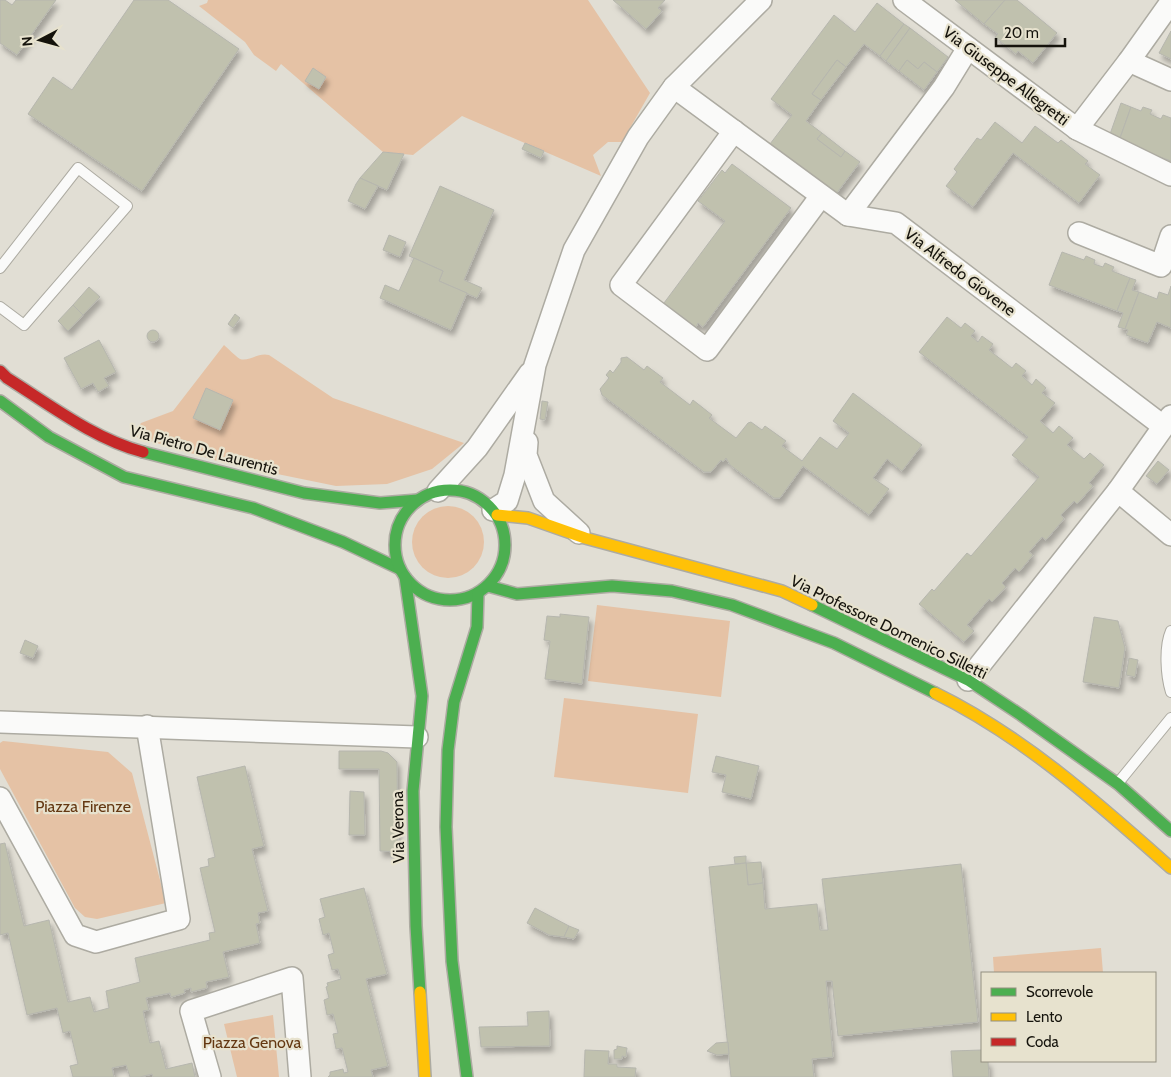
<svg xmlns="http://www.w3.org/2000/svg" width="1171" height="1077" font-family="Cabin,sans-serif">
  <defs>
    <filter id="shadow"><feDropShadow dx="3" dy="5.5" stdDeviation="2.5" flood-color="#0004"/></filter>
  </defs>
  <rect width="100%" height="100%" fill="#e1ded4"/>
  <g fill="#e5c2a5">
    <path d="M208,0H588L650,93L622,142H608L593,155L601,176L462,116L413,155L383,152L281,64L276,71L254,55L245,42L199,6L207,3Z"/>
    <path d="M224,345C229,349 235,356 240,359C249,362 258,352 269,355L333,398L464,443L432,469L387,484L336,486L224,463L133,436L141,423L173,411Z"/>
    <circle cx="448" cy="542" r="36"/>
    <path d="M597,605L730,621L721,697L588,681Z"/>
    <path d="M564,698L698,714L688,793L554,777Z"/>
    <path d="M3,741L108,752L132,773L166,903L97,919L85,917L75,908L0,769V743Z"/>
    <path d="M1101,948L1103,973H994L993,957Z"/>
    <path d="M273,1015L279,1077H237L224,1024Z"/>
  </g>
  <g fill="#c0c1ae" stroke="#b6b6ae" filter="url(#shadow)">
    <path d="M0,0H5L12,5L16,0H56L17,55L0,43Z"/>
    <path d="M134,0H168L239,49L142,191L28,114L53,77L72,90Z"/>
    <path d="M613,0H665L658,8L662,11L646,29Z"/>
    <path d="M955,0H1005L984,24Z"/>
    <path d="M1005,0H1017L1057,33L1033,63L1018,51L1016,54L995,37L998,34L984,24Z"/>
    <path d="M877,3L904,24L880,56L864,44L846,67L837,60L812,94L821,100L806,121L822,133L817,139L841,157L845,151L860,162L836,194L770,144L792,115L771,99L834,15L855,32Z"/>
    <path d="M904,24L910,28L886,61L880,56Z"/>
    <path d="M910,28L948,57L937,72L924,62L918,69L907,60L899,71L886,61Z"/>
    <path d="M1171,31V59L1159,53Z"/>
    <path d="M837,60L846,67L821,100L812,94Z"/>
    <path d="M907,60L918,69L924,62L937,72L924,90L899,71Z"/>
    <path d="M313,68L326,77L319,89L305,81Z"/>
    <path d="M1121,103L1131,107L1119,141L1109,137Z"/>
    <path d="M1131,107L1141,111L1143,107L1152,110L1150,114L1161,119L1163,115L1171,118V161L1160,157L1159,160L1148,156L1149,153L1119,141Z"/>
    <path d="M995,122L1022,143L1035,126L1058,143L1061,140L1088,161L1085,164L1100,175L1079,203L1013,153L973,207L946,186L957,172L954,169L977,138L981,140Z"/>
    <path d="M822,133L845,151L841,157L817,139Z"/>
    <path d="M525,143L544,151L541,158L522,149Z"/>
    <path d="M383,152L404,154L387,190L360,178Z"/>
    <path d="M732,164L791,208L703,327L698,323L696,327L664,303L725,221L698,201L722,170L725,173Z"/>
    <path d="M360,178L378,186L365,209L348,201L356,184Z"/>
    <path d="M440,186L494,210L464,280L482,288L477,298L439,281L443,271L409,256Z"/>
    <path d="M389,235L406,242L400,257L383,250Z"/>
    <path d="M1062,252L1084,260L1086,256L1095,260L1094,264L1103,267L1105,263L1114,267L1112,271L1130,278L1117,311L1049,285Z"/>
    <path d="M414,258L443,271L439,281L467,293L451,330L380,298L385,285L399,291Z"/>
    <path d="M1130,278L1136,280L1132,290L1139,292L1125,329L1118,327L1123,313L1117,311Z"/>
    <path d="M1171,286V328L1157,322L1148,343L1126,335L1128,330L1125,329L1139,292L1157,299L1159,292L1168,295Z"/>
    <path d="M89,287L100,297L83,315L73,305Z"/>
    <path d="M73,305L83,315L68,331L58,321Z"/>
    <path d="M235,314L240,318L233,328L228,324Z"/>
    <path d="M947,317L961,328L965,323L975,331L971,336L978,342L982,336L993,344L989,350L1012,368L1016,363L1026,371L1022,376L1032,385L1036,379L1046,388L1042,393L1055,403L1040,421L1053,433L1059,426L1073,438L1067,445L1084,459L1090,453L1104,465L1089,483L1093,486L1077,504L1074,501L1061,515L1064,519L1046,540L1042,537L1029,552L1033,555L1019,572L1015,568L1002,583L1006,587L992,602L989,599L967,625L974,631L964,642L919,604L932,589L934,591L967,553L971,556L1039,477L1012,455L1028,437L919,352Z"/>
    <circle cx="153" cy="336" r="6"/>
    <path d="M99,340L116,372L104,378L109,386L98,392L93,383L81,389L64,358Z"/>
    <path d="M627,357L644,370L647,366L663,378L660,382L690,405L693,400L712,415L709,418L736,438L748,423L751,422L762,430L765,426L786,441L782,446L802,461L820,437L837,449L849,433L833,421L853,393L922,445L902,471L887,459L873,478L889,489L869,515L803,466L780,498H774L730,465L726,458L723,462L721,460L711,472H704L602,395L600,389L609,378L606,375L610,370L613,373L621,362V358Z"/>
    <path d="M206,388L233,400L220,430L193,418Z"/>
    <path d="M542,401L548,402L545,420L540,419Z"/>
    <path d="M1158,461L1169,470L1157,484L1146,476Z"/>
    <path d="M560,614L589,617L582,684L545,679L550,641L544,640L547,616L560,617Z"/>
    <path d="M1094,617L1118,621L1125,648L1119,688L1083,682Z"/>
    <path d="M25,640L38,646L33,658L20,653Z"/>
    <path d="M1129,658L1138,660L1135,677L1126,675Z"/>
    <path d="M339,751H381L388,753L397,762L398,852L380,851L379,769H339Z"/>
    <path d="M716,756L759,766L751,799L722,792L726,775L712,772Z"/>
    <path d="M245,766L264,846L252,849L268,911L258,913L260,923L256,924L260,943L223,952L229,977L206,982L207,988L191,992V988L184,990L185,993L171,997L170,993L146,998L149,1010L143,1011L150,1043L159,1041L166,1069L192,1063L195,1077H153L152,1074L140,1077H130L126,1065L112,1068L114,1077H73L70,1066L78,1064L70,1031L63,1033L57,1008L27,1015L8,933L0,935V844L5,843L24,926L49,920L68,1002L90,997L94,1012L109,1008L106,991L140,982L135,958L210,940L209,933L215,932L200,868L209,866L208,859L215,857L197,777Z"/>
    <path d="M350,791L364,792L365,835H349Z"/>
    <path d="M746,856V863L735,864L734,857Z"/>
    <path d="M761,862L763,883L748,885L746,863Z"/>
    <path d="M746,863L748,885L763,883L765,909L817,904L820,930H828L822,879L961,864L978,1022L838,1036L832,981H826L833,1057L812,1059L814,1077H731L709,867Z"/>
    <path d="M364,888L387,974L366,979L388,1066L371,1070L373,1077H328L330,1075V1072L343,1069L344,1073L348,1072L342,1048L336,1049L333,1034L338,1033L333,1014L327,1015L324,1000L329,998L326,987L328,986L327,983L341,979L338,969L332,970L328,955L334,953L329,933L323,935L319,919L325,917L320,899Z"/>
    <path d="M535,908L569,926L564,937L549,935L527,923Z"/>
    <path d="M569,926L579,930L574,939L564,937Z"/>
    <path d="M549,1011L550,1046L481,1047L479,1027L528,1026L527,1012Z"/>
    <path d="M728,1042L729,1054L717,1055L707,1051L716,1043Z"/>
    <path d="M617,1046L627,1048L626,1057L622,1056V1059H614V1050L617,1049Z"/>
    <path d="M585,1050L609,1051L608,1064H617V1067L636,1068L635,1077H584Z"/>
    <path d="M982,1050V1061H988L989,1077H953L951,1051Z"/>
  </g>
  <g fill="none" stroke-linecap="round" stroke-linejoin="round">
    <g stroke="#adaba2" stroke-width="12">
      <g id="lane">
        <path d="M0,268L78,168L127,206L24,325L0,307"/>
        <path d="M1171,631C1164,647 1166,676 1171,692"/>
        <path d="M1118,783L1171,718"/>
      </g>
    </g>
    <g stroke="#adaba2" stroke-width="24">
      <g id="street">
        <path d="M904,0L1077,129L1129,61L1171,2"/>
        <path d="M1129,61L1171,80"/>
        <path d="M674,87L848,215L896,223L1163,426"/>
        <path d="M1077,129L1171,175"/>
        <path d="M734,131L621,285L707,350L821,196"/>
        <path d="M848,215L944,87L968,48"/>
        <path d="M1079,233L1161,266L1171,236"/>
        <path d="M527,442L526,455L544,501L579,533"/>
        <path d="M438,491L477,448L530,373"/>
        <path d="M1118,491L1171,416"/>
        <path d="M493,510L507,501L515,475L535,365L574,250L638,137L674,87L761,0"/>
        <path d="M968,680L1118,491L1171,535"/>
        <path d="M0,722L417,737"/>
        <path d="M0,798L75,935L96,942L179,919L147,726"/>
        <path d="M210,1077L191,1011L292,978L300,1077"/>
      </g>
    </g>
    <g stroke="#adaba2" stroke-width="14">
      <g id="fast">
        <path d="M0,401L49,437L124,477L253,508L343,542L400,569"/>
        <path d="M143,452L304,493L380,503L418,500"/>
        <circle cx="450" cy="545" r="55"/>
        <path d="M405,577L422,696L413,791L416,926L420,992"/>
        <path d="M488,586L517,594L612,586L672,591L732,605L834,643L935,693"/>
        <path d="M812,605L968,680L1021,715L1118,784L1171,831"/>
        <path d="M467,1077L452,961L446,827L448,750L454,702L477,627L478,593"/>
      </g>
    </g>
    <g stroke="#adaba2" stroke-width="14">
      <g id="slow">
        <path d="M497,515L528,518L585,538L782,591L812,605"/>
        <path d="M935,693C1023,736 1098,803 1171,868"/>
        <path d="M420,992L425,1077"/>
      </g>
    </g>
    <g stroke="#adaba2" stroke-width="14">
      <path id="jam" d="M0,371L7,378C50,405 94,439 143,452"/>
    </g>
    <use href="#lane" stroke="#fafaf9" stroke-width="10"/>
    <use href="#street" stroke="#fafaf9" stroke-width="21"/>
    <use href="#fast" stroke="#4caf50" stroke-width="11"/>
    <use href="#slow" stroke="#ffc107" stroke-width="11"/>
    <use href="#jam" stroke="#c62828" stroke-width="11"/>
  </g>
  <g text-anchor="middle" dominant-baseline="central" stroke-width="4.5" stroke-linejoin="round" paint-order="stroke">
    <g font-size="16" fill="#15130c" stroke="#e7e2ce">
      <text transform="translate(1006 76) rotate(37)">Via Giuseppe Allegretti</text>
      <text transform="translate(960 272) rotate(37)">Via Alfredo Giovene</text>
      <text transform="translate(204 450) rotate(15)">Via Pietro De Laurentis</text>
      <text transform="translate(889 627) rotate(26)">Via Professore Domenico Silletti</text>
      <text transform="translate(398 827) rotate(-91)">Via Verona</text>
    </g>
    <g font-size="16" fill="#643812" stroke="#e7e2ce">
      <text x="83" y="806">Piazza Firenze</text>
      <text x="252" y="1042">Piazza Genova</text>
    </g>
  </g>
  <rect x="981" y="972" width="175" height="90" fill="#e7e2ce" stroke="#938f80"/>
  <rect x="991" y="988" width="25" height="8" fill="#4caf50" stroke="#938f80"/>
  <text x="1026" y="997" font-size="15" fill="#15130c">Scorrevole</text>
  <rect x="991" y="1013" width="25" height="8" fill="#ffc107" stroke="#938f80"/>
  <text x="1026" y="1022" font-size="15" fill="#15130c">Lento</text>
  <rect x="991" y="1038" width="25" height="8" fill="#c62828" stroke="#938f80"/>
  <text x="1026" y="1047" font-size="15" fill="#15130c">Coda</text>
  <g transform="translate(40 40) rotate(264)" stroke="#e7e2ce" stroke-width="4" paint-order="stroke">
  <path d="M0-4L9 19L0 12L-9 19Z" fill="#15130c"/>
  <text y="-8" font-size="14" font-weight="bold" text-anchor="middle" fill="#15130c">N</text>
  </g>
  <path d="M996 38v8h69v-8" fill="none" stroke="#15130c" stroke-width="2.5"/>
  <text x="1004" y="38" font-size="15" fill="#15130c" stroke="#e7e2ce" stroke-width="4" paint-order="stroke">20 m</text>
</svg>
